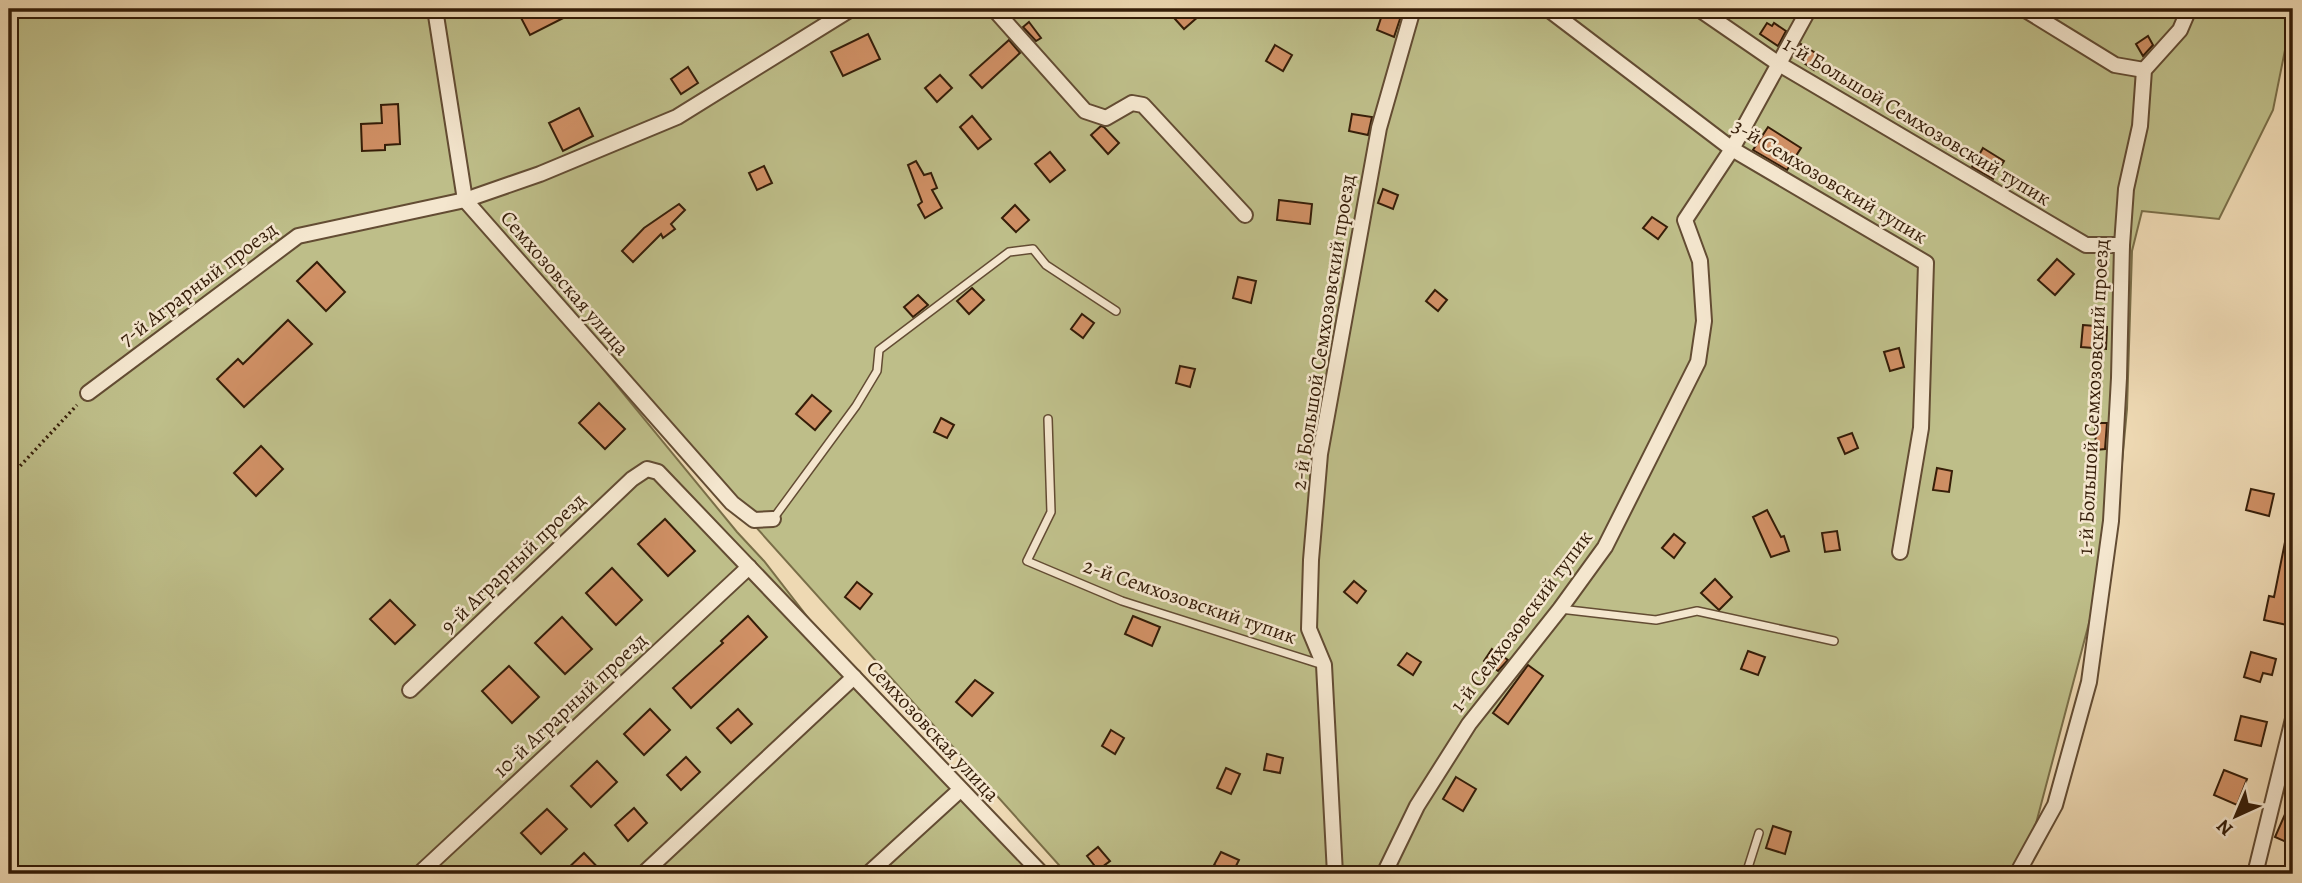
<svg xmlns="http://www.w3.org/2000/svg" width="2302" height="883" font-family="Alegreya,serif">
  <rect width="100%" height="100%" fill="#eed9b3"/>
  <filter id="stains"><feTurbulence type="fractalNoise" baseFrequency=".00286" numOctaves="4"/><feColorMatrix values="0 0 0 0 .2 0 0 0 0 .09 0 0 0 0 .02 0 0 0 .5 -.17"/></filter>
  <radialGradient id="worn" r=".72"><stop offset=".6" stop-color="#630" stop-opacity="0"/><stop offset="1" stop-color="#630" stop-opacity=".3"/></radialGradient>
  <path fill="#bebe89" stroke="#7a6e48" stroke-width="2" d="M9,9H2293V10L2273,110L2219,219L2142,211L2132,251L2127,409L2117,517L2029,850L2019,874H1067L485,225L737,532L764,561L854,677L1042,874H9Z"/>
  <g fill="#d09065" stroke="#351d08" stroke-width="2">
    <path d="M529,9H581L530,35L519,14Z"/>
    <path d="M1166,9H1207L1184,29Z"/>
    <path d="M1384,9L1402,13L1394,37L1377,30Z"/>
    <path d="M1029,22L1041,38L1036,41L1023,27Z"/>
    <path d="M1767,23L1772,26L1774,23L1786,31L1778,46L1760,34Z"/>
    <path d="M868,34L880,59L843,76L831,52Z"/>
    <path d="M2148,36L2153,45L2143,56L2136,44Z"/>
    <path d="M1009,40L1020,53L982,88L970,75Z"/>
    <path d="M1801,44L1822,57L1814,70L1794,56Z"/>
    <path d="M1275,45L1292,55L1283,71L1266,61Z"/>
    <path d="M688,67L698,83L681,94L671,79Z"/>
    <path d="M940,75L952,88L937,102L925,88Z"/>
    <path d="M398,104L400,144L385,145V150L362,151L361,124L382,123L381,105Z"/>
    <path d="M579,108L593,136L563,151L549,123Z"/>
    <path d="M1352,114L1372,117L1368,135L1349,131Z"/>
    <path d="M972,116L991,139L978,149L960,127Z"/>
    <path d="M1101,126L1104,127L1119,143L1108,154L1091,135Z"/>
    <path d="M1768,127L1801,148L1787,170L1753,150Z"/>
    <path d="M1983,148L2004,161L1993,179L1972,167Z"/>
    <path d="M1050,152L1065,170L1050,182L1035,164Z"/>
    <path d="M916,161L924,175L931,173L937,188L932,190L942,208L925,218L918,205L922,202L908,165Z"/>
    <path d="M764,166L772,183L757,190L749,173Z"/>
    <path d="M1383,189L1398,195L1393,209L1378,203Z"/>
    <path d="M1279,200L1312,204L1310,224L1277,220Z"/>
    <path d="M679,204L685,210L671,224L675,229L663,238L661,234L633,262L622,251L644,228Z"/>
    <path d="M1015,205L1029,220L1016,232L1002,218Z"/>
    <path d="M1652,217L1667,227L1658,239L1643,228Z"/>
    <path d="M2057,259L2074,274L2055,295L2038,280Z"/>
    <path d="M317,262L345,292L326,311L297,281Z"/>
    <path d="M1238,277L1256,281L1251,303L1233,298Z"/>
    <path d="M972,288L984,300L969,314L957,301Z"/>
    <path d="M1435,290L1447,300L1438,311L1426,301Z"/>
    <path d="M918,295L928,305L913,317L904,307Z"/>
    <path d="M1082,314L1094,323L1083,338L1071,329Z"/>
    <path d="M288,320L312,344L244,407L217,379L238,359L243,364Z"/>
    <path d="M2083,325L2107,327L2106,349L2081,347Z"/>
    <path d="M1899,348L1904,367L1890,371L1884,352Z"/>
    <path d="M1180,366L1195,369L1190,387L1176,383Z"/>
    <path d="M812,395L831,411L815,430L796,414Z"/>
    <path d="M599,403L625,429L605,449L579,423Z"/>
    <path d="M941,418L954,425L947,438L934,432Z"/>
    <path d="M2095,423H2107L2105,449L2096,450Z"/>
    <path d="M1852,433L1858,448L1845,454L1838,438Z"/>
    <path d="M261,446L283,469L256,496L234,473Z"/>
    <path d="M1937,468L1952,471L1949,492L1933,490Z"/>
    <path d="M2251,489L2274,494L2269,516L2246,510Z"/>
    <path d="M1767,510L1781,537L1784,536L1789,551L1771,557L1753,517Z"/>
    <path d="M665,519L695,551L668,576L638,544Z"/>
    <path d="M1837,531L1840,550L1825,552L1822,533Z"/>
    <path d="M1674,534L1685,543L1674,558L1662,548Z"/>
    <path d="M2286,537L2293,538V594L2287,625L2264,620L2269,596L2274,597Z"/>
    <path d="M612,568L642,600L616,625L586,593Z"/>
    <path d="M1715,579L1732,597L1719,610L1701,593Z"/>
    <path d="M1354,581L1366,591L1357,603L1344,592Z"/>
    <path d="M857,582L872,594L860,609L845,597Z"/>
    <path d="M390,600L415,625L395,644L370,619Z"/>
    <path d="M748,616L767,637L691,708L673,688L723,643L721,641Z"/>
    <path d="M1133,616L1160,627L1152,646L1125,634Z"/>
    <path d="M562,617L592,649L565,674L535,643Z"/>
    <path d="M1492,649L1508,660L1498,671L1484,661Z"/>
    <path d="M1748,651L1765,657L1758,675L1741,669Z"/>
    <path d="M2251,652L2276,659L2272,675L2263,673L2260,682L2244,677Z"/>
    <path d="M1407,653L1421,662L1413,675L1398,665Z"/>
    <path d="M1528,665L1543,676L1508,724L1493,713Z"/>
    <path d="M509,666L539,697L512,723L482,691Z"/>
    <path d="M975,680L993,693L972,716L956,702Z"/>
    <path d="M650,709L670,730L644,755L624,734Z"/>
    <path d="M738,709L752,724L731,743L717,728Z"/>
    <path d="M2241,716L2267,722L2261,746L2235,740Z"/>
    <path d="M1111,730L1124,738L1115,754L1102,746Z"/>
    <path d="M1267,754L1283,758L1280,773L1264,770Z"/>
    <path d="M686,757L700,772L681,790L667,775Z"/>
    <path d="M597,761L617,782L591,807L571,786Z"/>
    <path d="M1226,768L1240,774L1231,794L1217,788Z"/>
    <path d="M2224,770L2247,779L2237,805L2214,795Z"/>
    <path d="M1456,777L1476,789L1463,811L1443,799Z"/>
    <path d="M2293,796V845L2275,837Z"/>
    <path d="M634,808L647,823L628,841L615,825Z"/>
    <path d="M547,809L567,829L541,854L521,833Z"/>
    <path d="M1773,826L1791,832L1785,854L1766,848Z"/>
    <path d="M1098,847L1110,861L1098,870L1087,856Z"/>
    <path d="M1221,852L1239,860L1232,874L1214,865Z"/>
    <path d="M584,853L604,874H562Z"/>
  </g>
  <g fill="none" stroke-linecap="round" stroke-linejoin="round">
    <g stroke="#634c33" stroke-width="10">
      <g id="service">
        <path d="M1048,419L1051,512L1027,561L1122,601L1323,665"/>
        <path d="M773,519L856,406L877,371L879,350L1009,252L1033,249L1046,265L1116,311"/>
        <path d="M1560,609L1656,620L1697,611L1834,641"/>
        <path d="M1746,874L1759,833"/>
      </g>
    </g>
    <g stroke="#634c33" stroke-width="18">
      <g id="minor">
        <path d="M435,9L465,200L732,503L754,520L773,519"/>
        <path d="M994,9L1085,111L1106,118L1132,103L1143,105L1245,215"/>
        <path d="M1548,9L1732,149L1926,263L1921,428L1900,552"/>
        <path d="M1699,9L1779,64L2086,245H2122"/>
        <path d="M2024,9L2115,65L2144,70"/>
        <path d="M88,393L298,236L465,200L540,174L677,117L851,9"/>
        <path d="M410,690L632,479L647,469L658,472L1042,874"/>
        <path d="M419,874L749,567"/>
        <path d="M643,874L854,677"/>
        <path d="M868,874L960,790"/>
        <path d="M1335,874L1324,665L1309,629L1311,560L1320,454L1379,128L1413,9"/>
        <path d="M1384,874L1417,806L1469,724L1560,609L1605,547L1698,362L1704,321L1700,261L1685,220L1732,149L1809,9"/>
        <path d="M2017,874L2055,805L2089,682L2111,521L2119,378L2122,245L2126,189L2140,126L2144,70L2180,30L2189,9"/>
        <path d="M2255,874L2293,719"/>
      </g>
    </g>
    <path stroke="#351d08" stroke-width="3.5" stroke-dasharray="2 3.5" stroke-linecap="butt" d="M9,478L77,405"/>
    <use href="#service" stroke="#f4e6ce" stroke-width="7"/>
    <use href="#minor" stroke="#f4e6ce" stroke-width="14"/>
  </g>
  <g text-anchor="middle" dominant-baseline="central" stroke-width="5" stroke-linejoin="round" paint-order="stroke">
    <g font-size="21" fill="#351d08" stroke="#f4e6ce">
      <text transform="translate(1917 121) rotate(31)">1-й Большой Семхозовский тупик</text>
      <text transform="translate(1830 181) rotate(31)">3-й Семхозовский тупик</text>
      <text transform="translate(565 283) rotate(49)">Семхозовская улица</text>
      <text transform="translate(198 284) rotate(-37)">7-й Аграрный проезд</text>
      <text transform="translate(1323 332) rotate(-81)">2-й Большой Семхозовский проезд</text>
      <text transform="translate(2093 397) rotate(-87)">1-й Большой Семхозовский проезд</text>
      <text transform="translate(513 563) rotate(-44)">9-й Аграрный проезд</text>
      <text transform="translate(1190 601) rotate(19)">2-й Семхозовский тупик</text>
      <text transform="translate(1521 621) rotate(-53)">1-й Семхозовский тупик</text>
      <text transform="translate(570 705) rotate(-43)">10-й Аграрный проезд</text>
      <text transform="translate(933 731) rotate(47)">Семхозовская улица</text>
    </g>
  </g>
  <rect width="2302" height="883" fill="none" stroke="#eed9b3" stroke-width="35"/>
  <rect x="10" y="10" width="2281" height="862" fill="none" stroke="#351d08" stroke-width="3.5"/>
  <rect x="18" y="18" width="2267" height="848" fill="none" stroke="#351d08" stroke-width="2"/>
  <g transform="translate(2236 816) rotate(224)" stroke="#f4e6ce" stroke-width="5" paint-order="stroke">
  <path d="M0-5L12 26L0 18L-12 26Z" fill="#351d08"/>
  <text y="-10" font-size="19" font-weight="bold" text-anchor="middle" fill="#351d08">N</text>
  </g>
  <rect width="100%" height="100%" filter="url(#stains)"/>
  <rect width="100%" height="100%" fill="url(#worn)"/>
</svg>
